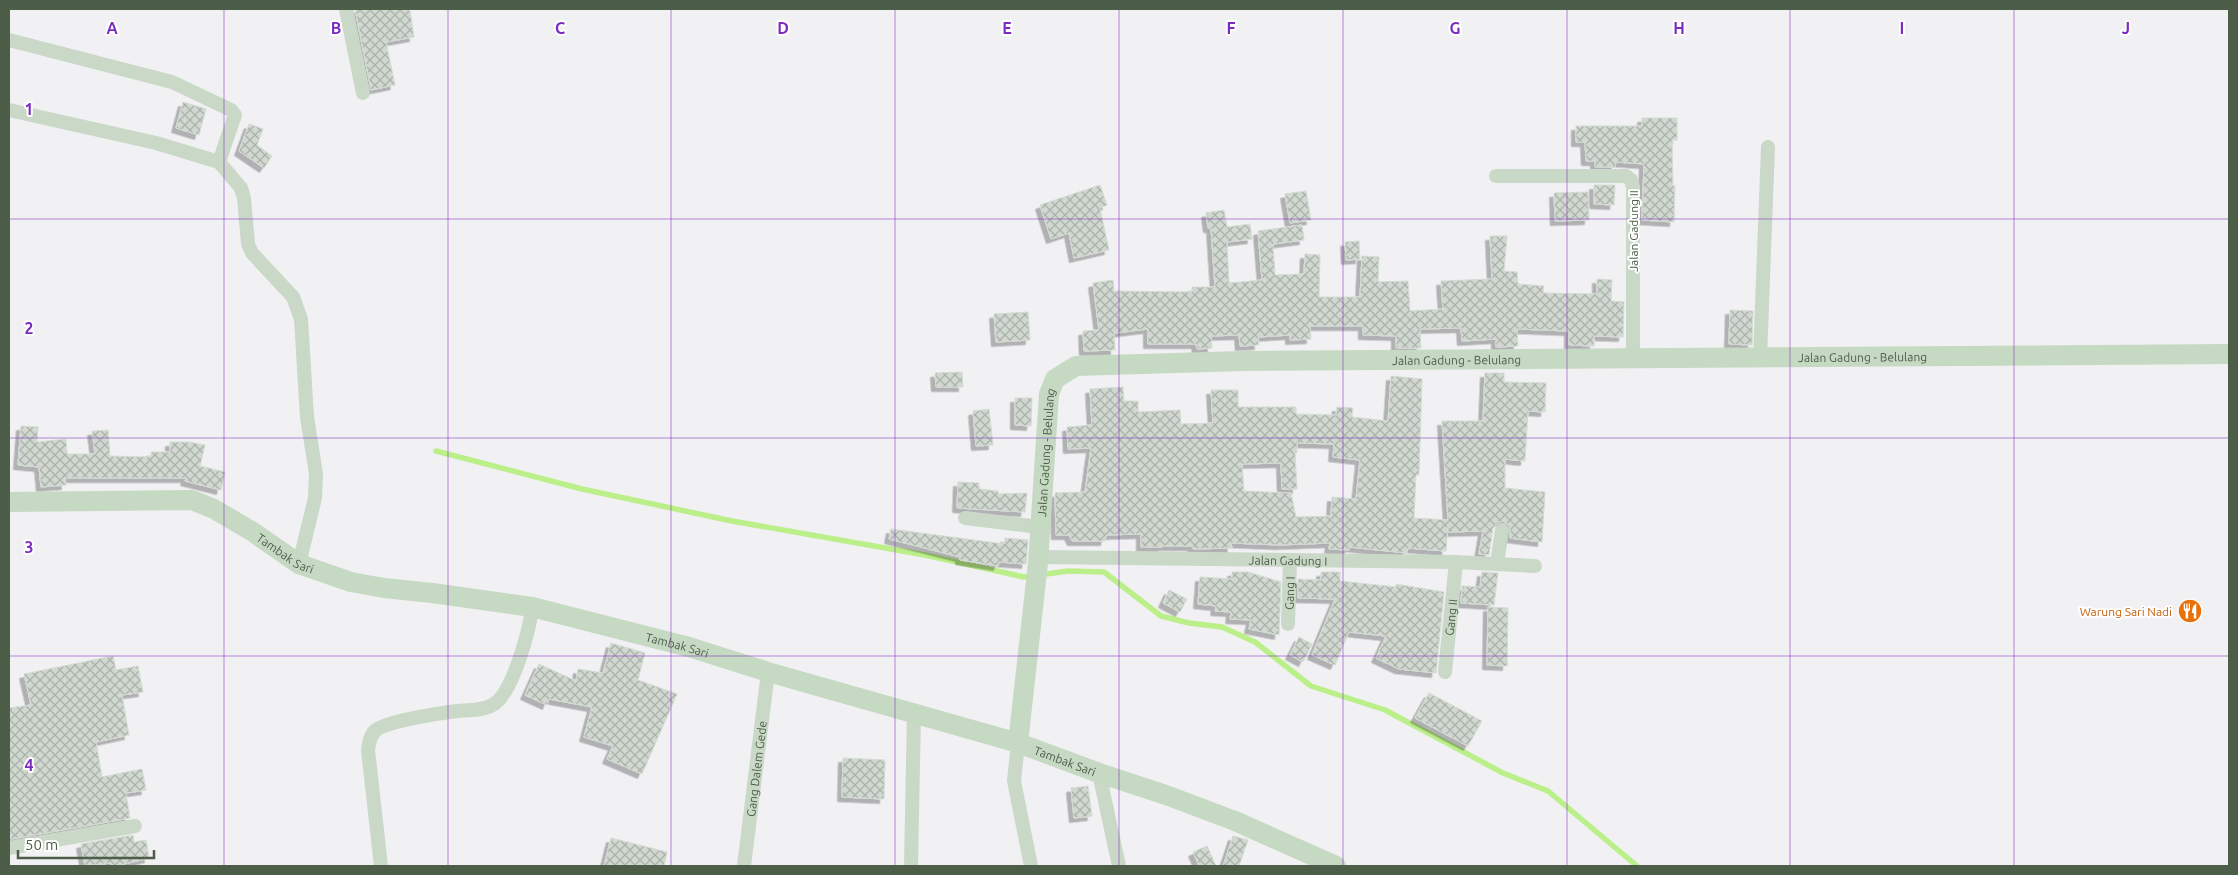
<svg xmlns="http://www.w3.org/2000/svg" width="2238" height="875" font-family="Ubuntu,sans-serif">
  <defs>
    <pattern id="building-cross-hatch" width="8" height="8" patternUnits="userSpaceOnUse" patternTransform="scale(1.25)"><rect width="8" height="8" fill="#d0d8d0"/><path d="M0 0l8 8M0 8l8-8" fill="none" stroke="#abb2ab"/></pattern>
    <filter id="shadow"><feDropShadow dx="-4.5" dy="4.5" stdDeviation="0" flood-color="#0004"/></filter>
  </defs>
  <rect width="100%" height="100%" fill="#f1f0f3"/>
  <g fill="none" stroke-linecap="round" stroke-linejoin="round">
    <path stroke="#bbef8a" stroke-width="5.5" d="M436,451L582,489L732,521L925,555L1024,577L1068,571L1104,572L1161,616L1189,623L1222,627L1255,642L1311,686L1385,710L1503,773L1548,791L1637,866"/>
  </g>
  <g fill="url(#building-cross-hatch)" stroke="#d4dcd4" fill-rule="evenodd" filter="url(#shadow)">
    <path d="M355,9H408L410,11L414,37L386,42L395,85L371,90Z"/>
    <path d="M183,102L206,109L199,135L176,128Z"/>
    <path d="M1642,118H1677V140H1672L1673,186H1675L1674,222L1642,220L1644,164L1616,162L1615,167H1595V161H1586L1585,142H1576V126H1642Z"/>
    <path d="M249,124L263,129L257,145L272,156L264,168L239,151Z"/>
    <path d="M1100,185L1107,205L1100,208L1109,250L1074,258L1069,233L1051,239L1040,205Z"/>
    <path d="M1594,185H1615L1614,205L1594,204Z"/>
    <path d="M1306,191L1311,220L1290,223L1285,194Z"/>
    <path d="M1588,192L1589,220L1555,221L1554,193Z"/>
    <path d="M1224,210L1227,227L1250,224L1252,239L1227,242L1229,283L1262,280L1258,231L1302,225L1304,240L1273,244L1275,275L1304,274L1305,254L1320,255L1319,297H1360L1362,256L1379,257L1378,282L1408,281L1410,311L1443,309L1441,281L1492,279L1490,236H1507L1504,271L1517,272L1518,284L1544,286L1543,293L1597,294V279L1612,280L1611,301L1624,302L1623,337L1594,336V346L1569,345V331L1517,329L1518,346L1496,347V339L1462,341L1461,328L1420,329L1421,348H1396V336L1363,335V326H1310L1311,339L1290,340V335L1258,337L1259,345L1240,346L1239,335L1211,336L1212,348L1197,349L1196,344H1148V329L1114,333L1115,350L1084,351L1083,331L1099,330L1093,283L1113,280L1114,291L1192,292V287H1215L1211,228H1208L1206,213Z"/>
    <path d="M1359,241L1360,259L1346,260L1345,242Z"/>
    <path d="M1730,310L1753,311L1752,345L1729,344Z"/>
    <path d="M1028,312L1030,340L996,342L994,314Z"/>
    <path d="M962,372L963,387H936L935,373Z"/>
    <path d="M1485,373H1504V382L1546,383L1545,412L1528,411L1525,461L1505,459V488L1545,492L1542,542L1510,538V526L1503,521L1498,522L1493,528L1489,555L1479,554L1483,531L1448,532V525L1446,551L1408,548L1407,553L1349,547V550L1329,549L1330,543L1280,545L1231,543L1232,548L1193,549L1192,546H1162V547H1141V534L1106,535L1105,541H1072L1069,535H1056L1055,493L1085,492L1091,448L1068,449L1067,427L1092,425L1090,389L1123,387L1124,401H1138V412L1180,410L1181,424L1213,423L1211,390H1238V407H1296V414L1336,415L1337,407L1353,408L1352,417L1388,421L1391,376L1422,379L1419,475H1416L1414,518L1448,520L1442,421H1483ZM1297,443L1334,444L1333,457L1360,460L1356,499L1332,497L1331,516L1296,517L1291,493L1244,491L1242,464L1281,463L1282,489H1297L1295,453H1297Z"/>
    <path d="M1015,398H1032L1031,426L1015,425Z"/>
    <path d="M989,409L993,445L976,446L973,411Z"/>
    <path d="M21,426L38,427L37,442L66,439L67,454H95L92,431L108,430L110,456L151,457V452H170V442H189L205,445L200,466L225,472L221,490L185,481L186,478H65L66,485L41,487L39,467L18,465Z"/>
    <path d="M958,482L979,483V489L998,491V494L1027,493L1025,512L957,508Z"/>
    <path d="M891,529L1004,544L1005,538L1028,540L1026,564L999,562L998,566L960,560V557L889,539Z"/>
    <path d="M1232,572H1248L1281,582L1279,635L1249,629L1251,620L1230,619L1231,612L1215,611L1216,606L1198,604L1200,577L1232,579Z"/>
    <path d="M1321,572H1340V581L1396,587V584L1444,592L1436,673L1399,669L1376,658L1386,636L1349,632L1335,665L1312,655L1335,599L1298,598V579L1321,580Z"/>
    <path d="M1482,572L1498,573L1494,605L1461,603L1462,586L1480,587Z"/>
    <path d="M1169,590L1187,599L1180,612L1163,603Z"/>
    <path d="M1488,607L1508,608L1507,666L1487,665Z"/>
    <path d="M1299,637L1312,644L1303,662L1290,655Z"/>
    <path d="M611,643L645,653L638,680L677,694L642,774L607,759L613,746L584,737L592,707L549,699L547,705L525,695L539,664L576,681L578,669L603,673Z"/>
    <path d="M113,656L116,670L138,666L143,692L122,695L129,735L96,742L102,777L142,769L146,790L126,793L130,818L11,839L9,826V708L31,705L24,674Z"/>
    <path d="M1429,693L1482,721L1468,746L1415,718Z"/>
    <path d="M843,758L885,760L884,799L842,797Z"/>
    <path d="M1088,786L1092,816L1074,818L1071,788Z"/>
    <path d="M133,835L134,842L146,840L149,858L116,866H111V863L85,866L81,844Z"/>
    <path d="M1233,836L1248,840L1239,866H1223Z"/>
    <path d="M611,838L667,852L664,866H604Z"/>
    <path d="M1207,846L1216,866H1199L1193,852Z"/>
  </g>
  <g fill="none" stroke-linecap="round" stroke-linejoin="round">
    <g stroke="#cad8c7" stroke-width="14">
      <path d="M346,9L363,93"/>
      <path d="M9,40L172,82L231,110L235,115L219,162L241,188L244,198L248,244L252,253L293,297L301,319L307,417L316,474L315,498L299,564"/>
      <path d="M9,110L156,143L219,162"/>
      <path d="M1496,176H1626L1631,180L1633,187V358"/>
      <path d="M1760,358L1768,147"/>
      <path d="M965,518L1040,527"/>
      <path id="s1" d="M1039,557L1456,562L1535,566"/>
      <path d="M1497,564L1502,530"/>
      <path id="s2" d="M1288,624L1290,561"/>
      <path id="s3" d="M1445,672L1456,562"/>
      <path d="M1018,743L1014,781L1031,866"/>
      <path d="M1099,773L1119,866"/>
      <path d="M9,848L135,826"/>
      <path d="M381,866L368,750C369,743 370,735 376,730C387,721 441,713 457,711C469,710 484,711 494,704C513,692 530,629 532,607"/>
      <path id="s4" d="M744,866L768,672"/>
      <path d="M911,866L914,713"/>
    </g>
    <g stroke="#c6d9c2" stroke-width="20">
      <path id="s5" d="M9,502L192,500L214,509L253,532L299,564L351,582L384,588L432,593L532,607L689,647L768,672L1018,743L1099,773L1166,795L1235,821L1336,866"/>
      <path id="s6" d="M1018,743L1038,563L1049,394L1055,379L1076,366L1241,361L2229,354"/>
    </g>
  </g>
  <path fill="none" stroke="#7b2cbf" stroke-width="1" stroke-opacity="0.55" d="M224,9V866M448,9V866M671,9V866M895,9V866M1119,9V866M1343,9V866M1567,9V866M1790,9V866M2014,9V866M9,219H2229M9,438H2229M9,656H2229"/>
  <defs>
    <g id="restaurant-disc" transform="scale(1.25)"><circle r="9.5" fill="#e8710a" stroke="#fff"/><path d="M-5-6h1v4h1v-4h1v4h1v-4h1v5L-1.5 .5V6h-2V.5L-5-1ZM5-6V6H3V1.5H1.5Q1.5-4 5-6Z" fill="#fff"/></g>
  </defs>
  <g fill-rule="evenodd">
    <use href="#restaurant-disc" x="2190" y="611"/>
  </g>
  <g text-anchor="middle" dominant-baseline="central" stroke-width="4" stroke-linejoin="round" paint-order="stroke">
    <g font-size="12" fill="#4c5e47" stroke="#fff">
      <text transform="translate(1633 231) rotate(-90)">Jalan Gadung II</text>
      <text stroke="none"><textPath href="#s6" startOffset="1178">Jalan Gadung - Belulang</textPath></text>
      <text stroke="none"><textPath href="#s6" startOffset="772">Jalan Gadung - Belulang</textPath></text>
      <text stroke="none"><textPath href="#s6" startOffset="292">Jalan Gadung - Belulang</textPath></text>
      <text stroke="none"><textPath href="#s5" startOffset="291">Tambak Sari</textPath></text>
      <text stroke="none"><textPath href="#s1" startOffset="249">Jalan Gadung I</textPath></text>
      <text stroke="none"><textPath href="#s2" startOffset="31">Gang I</textPath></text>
      <text stroke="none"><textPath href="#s3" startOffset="55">Gang II</textPath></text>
      <text stroke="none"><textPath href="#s5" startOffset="696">Tambak Sari</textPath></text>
      <text stroke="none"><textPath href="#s5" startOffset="1101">Tambak Sari</textPath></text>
      <text stroke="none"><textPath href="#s4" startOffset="98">Gang Dalem Gede</textPath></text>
    </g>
    <g font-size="12" fill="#c56008" stroke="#fff" text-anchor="end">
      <text x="2172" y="611">Warung Sari Nadi</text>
    </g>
  </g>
  <g font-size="16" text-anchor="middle" font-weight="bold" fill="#7b2cbf" stroke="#fff" stroke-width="4" stroke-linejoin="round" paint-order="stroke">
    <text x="112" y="34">A</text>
    <text x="336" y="34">B</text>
    <text x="560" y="34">C</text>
    <text x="783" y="34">D</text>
    <text x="1007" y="34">E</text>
    <text x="1231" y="34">F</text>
    <text x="1455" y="34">G</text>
    <text x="1679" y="34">H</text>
    <text x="1902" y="34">I</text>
    <text x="2126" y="34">J</text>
    <text x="29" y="115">1</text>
    <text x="29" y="334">2</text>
    <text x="29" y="553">3</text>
    <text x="29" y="771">4</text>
  </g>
  <rect width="2238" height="875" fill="none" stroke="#4c5e47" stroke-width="20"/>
  <path d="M18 850v8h136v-8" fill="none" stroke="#4c5e47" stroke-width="2.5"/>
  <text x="25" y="850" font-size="15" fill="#4c5e47" stroke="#ffffff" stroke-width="4" paint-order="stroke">50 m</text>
</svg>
